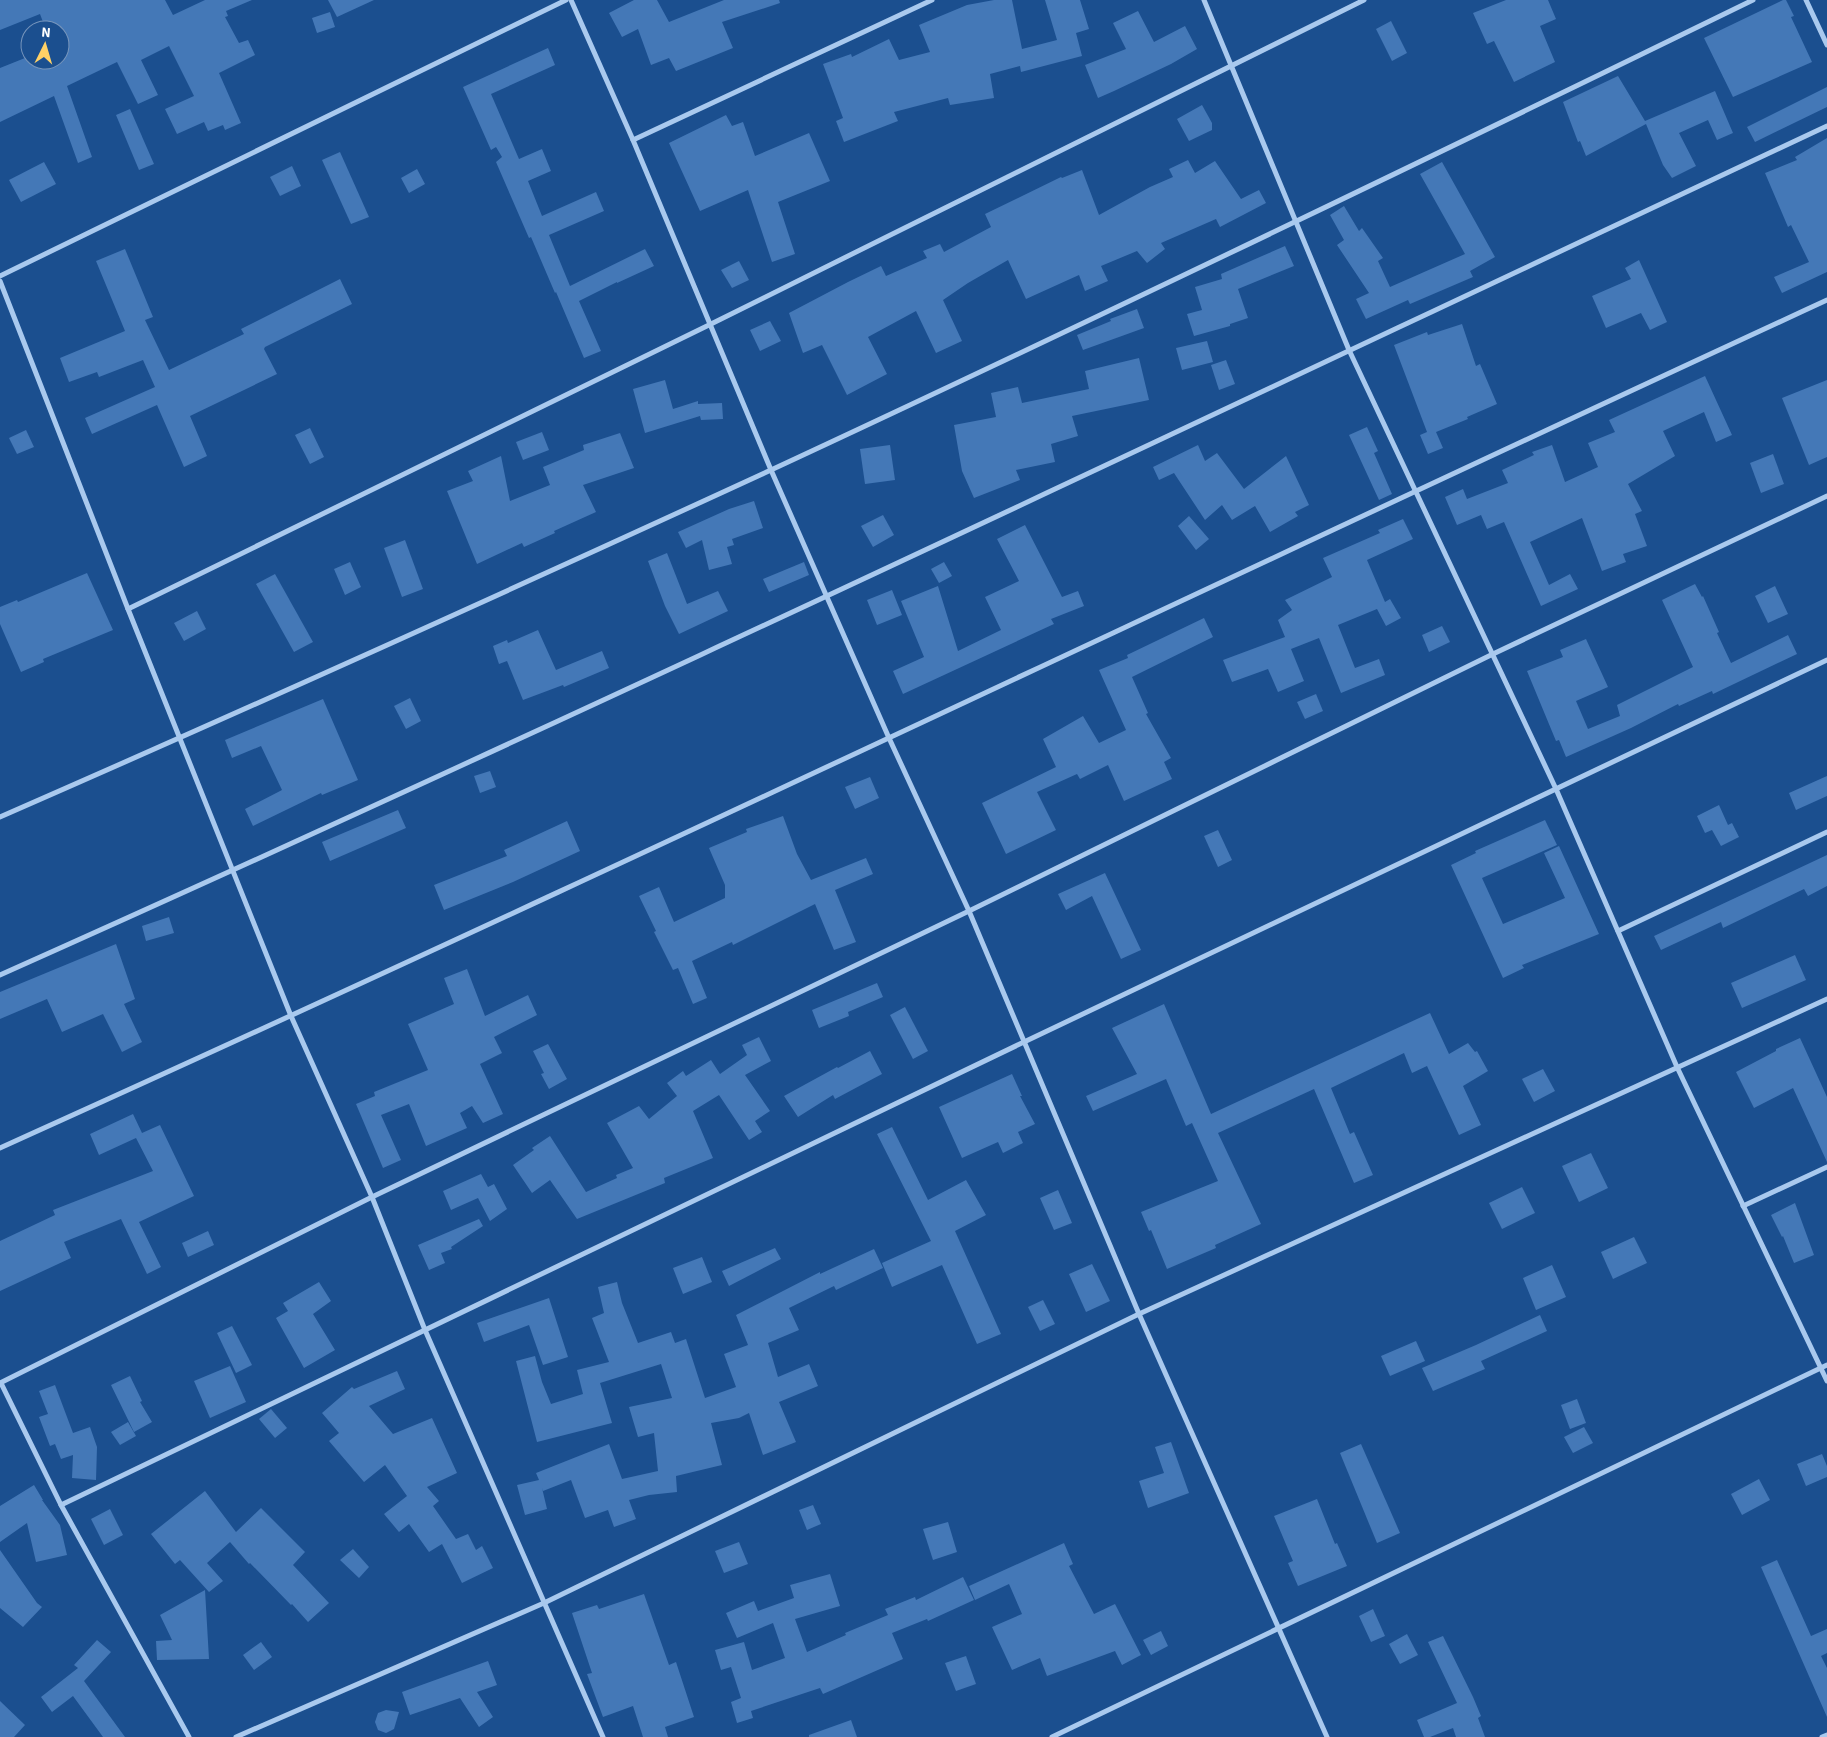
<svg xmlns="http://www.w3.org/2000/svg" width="1827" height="1737" font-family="'Source Sans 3',sans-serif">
  <rect width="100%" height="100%" fill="#1b4f8f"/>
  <g fill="#4478b7">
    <path d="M0,0H165L173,15L205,0H252L226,11L228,16L225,17L239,43L248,40L255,55L219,73L241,123L225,130L223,125L208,131L204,122L177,134L165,109L194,96L169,46L141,60L158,95L138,104L117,62L67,86L92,157L78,163L54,96L0,122V68L30,56V60H60V30H46L40,14L0,30Z"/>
    <path d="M328,0H374L337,17Z"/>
    <path d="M634,0H657L669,22L724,0H779L780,3L722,22L733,48L676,71L669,58L651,65L638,29L622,37L609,13Z"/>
    <path d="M994,0H1012L1022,49L1057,40L1045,0H1080L1089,29L1076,33L1082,56L1021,72L1020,66L990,74L994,98L950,105L948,98L894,112L898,121L844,142L836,121L843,118L823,64L851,54L852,57L889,39L899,60L930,52L919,25L967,5Z"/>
    <path d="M1506,0H1548L1556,19L1540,26L1555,62L1514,82L1494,41L1487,44L1473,13Z"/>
    <path d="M1783,0H1786L1794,16L1791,17L1812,62L1733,97L1704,38Z"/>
    <path d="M1138,11L1154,42L1185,26L1197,49L1171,64L1114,91L1098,98L1085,65L1126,49L1113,23Z"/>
    <path d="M330,12L335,27L317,33L312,18Z"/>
    <path d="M1391,21L1407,53L1392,61L1376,29Z"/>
    <path d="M548,48L555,65L491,94L519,159L542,149L551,171L528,181L542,216L596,192L604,211L549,235L570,286L645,249L654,266L617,283V282L579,301L601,351L584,358L556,292L555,293L531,237L529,238L496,162L502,157L496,147L491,150L463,87Z"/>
    <path d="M1618,76L1645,121L1715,91L1733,133L1717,140L1708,120L1679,133L1696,166L1672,178L1663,165L1646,124L1586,156L1580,141L1578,142L1563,102Z"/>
    <path d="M1827,87V107L1755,142L1747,127Z"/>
    <path d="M1202,105L1212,123V130L1189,141L1177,119Z"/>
    <path d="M130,109L154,164L139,170L116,115Z"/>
    <path d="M726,115L732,126L743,122L755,156L809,133L830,181L778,202L795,254L772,262L748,190L700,211L669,143Z"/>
    <path d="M1827,138V272L1782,293L1774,277L1809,262L1791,225L1788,227L1765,173L1797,160L1795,157Z"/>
    <path d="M340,152L369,217L351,224L322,160Z"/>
    <path d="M1188,160L1195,173L1215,161L1241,199L1259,190L1266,203L1220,227L1216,219L1161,243L1165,249L1147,263L1137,251L1101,266L1108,281L1085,291L1079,275L1026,299L1008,260L968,283L943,300L962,341L936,353L916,311L868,337L887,374L847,395L822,345L803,353L789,313L848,282L881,266L886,276L927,258L923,251L940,244L944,252L991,227L985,214L1061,177L1062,178L1082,170L1099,215L1150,187L1173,177L1169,169Z"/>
    <path d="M44,162L56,184L21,202L9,180Z"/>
    <path d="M1442,162L1495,257L1470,271L1473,277L1410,304L1408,300L1366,319L1356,299L1369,293L1337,245L1344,240L1330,215L1344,206L1359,231L1362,228L1383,258L1378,261L1390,287L1465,254L1420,174Z"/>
    <path d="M292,166L301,186L280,196L270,177Z"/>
    <path d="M417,169L425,184L409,193L401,178Z"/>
    <path d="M1285,246L1294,266L1238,289L1248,318L1230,324V326L1194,336L1187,314L1202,310L1195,287L1222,279L1221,274Z"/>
    <path d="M125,249L153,317L145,320L169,370L244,334L241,329L340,279L352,304L265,347L264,349L277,374L190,416L207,456L184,467L157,405L92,434L85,418L155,387L143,360L99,377L97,372L69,382L60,358L125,331L96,261Z"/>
    <path d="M1639,260L1667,322L1650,330L1641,313L1606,328L1592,296L1631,279L1625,268Z"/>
    <path d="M739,261L749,280L732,288L721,270Z"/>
    <path d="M1137,309L1144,328L1083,350L1077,335L1111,321L1110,319Z"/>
    <path d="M770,321L781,341L760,351L750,330Z"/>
    <path d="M1462,324L1476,366L1480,364L1497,404L1467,417L1468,419L1436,432L1443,448L1428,454L1420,435L1427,432L1394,345L1427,332L1428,335Z"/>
    <path d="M1207,341L1213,362L1182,370L1176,348Z"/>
    <path d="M1139,358L1149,400L1072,416L1078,436L1051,444L1055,462L1016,470L1020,480L974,498L962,471L954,425L996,417L991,393L1018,387L1022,403L1089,389L1085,371Z"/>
    <path d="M1226,360L1235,384L1219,390L1211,365Z"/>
    <path d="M1705,376L1732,435L1716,442L1704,412L1663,431L1675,456L1628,484L1642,511L1635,514L1647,546L1623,554L1626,562L1602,571L1582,518L1530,542L1549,585L1570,574L1578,589L1541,606L1504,522L1487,529L1481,515L1457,525L1445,497L1463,489L1467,499L1508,483L1502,470L1534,455L1532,452L1552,445L1565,482L1598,467L1588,443L1615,432L1609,420Z"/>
    <path d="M665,380L673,409L698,401V404L722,403L723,419L701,420L700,416L645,433L633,389Z"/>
    <path d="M1827,380V457L1809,465L1782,398Z"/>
    <path d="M1367,427L1378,451L1374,453L1392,494L1379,500L1349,435Z"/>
    <path d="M310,428L324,457L310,464L295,435Z"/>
    <path d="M26,430L34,447L17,454L9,438Z"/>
    <path d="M542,432L549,450L523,460L516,442Z"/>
    <path d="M620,433L634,468L583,485L596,512L554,531L555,533L524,547L522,543L477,564L447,491L473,481L468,471L501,456L510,501L550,485L543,467L584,450L583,445Z"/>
    <path d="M890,445L895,480L865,484L860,449Z"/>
    <path d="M1198,445L1205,461L1217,453L1244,489L1286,456L1309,505L1295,512L1298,516L1270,532L1255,506L1232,520L1222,505L1205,520L1174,473L1159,480L1153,467Z"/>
    <path d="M1773,454L1784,484L1761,493L1750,463Z"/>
    <path d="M754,501L763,528L732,539L734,545L727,547L732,564L709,570L702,540L686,548L678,532L729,509Z"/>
    <path d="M883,515L894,535L873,547L861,526Z"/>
    <path d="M1189,516L1209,539L1196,550L1178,526Z"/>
    <path d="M1403,519L1413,539L1367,560L1385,602L1390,599L1401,618L1386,626L1377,609L1338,625L1355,668L1379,659L1385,675L1341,693L1319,638L1291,649L1304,681L1278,692L1268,669L1232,682L1223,660L1285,637L1278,620L1292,610L1285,600L1332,577L1323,558L1380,533L1378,530Z"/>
    <path d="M1025,525L1062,597L1078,591L1084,606L1051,619L1054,624L903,694L893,671L924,657L901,601L938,586L958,651L1001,630L985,597L1019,581L997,539Z"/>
    <path d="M405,540L423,589L402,597L384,548Z"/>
    <path d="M667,553L687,604L718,591L728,611L679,634L665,606L648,561Z"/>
    <path d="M350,562L361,587L345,595L334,569Z"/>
    <path d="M804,562L809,575L769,592L763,579Z"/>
    <path d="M944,562L952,576L939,583L931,569Z"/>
    <path d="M87,573L113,630L43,659L44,662L21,672L0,624V607L17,600L18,602Z"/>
    <path d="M275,574L313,642L294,652L256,584Z"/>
    <path d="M1695,584L1702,597L1703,596L1719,632L1717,633L1731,663L1788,635L1797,654L1713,694L1712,691L1679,706L1678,704L1631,728L1566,757L1559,740L1556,741L1527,671L1563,657L1560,650L1586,639L1608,687L1576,701L1588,729L1620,716L1617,705L1693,667L1662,600Z"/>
    <path d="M1775,586L1788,614L1768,623L1755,596Z"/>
    <path d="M892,590L902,615L877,625L867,600Z"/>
    <path d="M197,611L206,629L184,641L174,623Z"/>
    <path d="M1204,618L1213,637L1132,677L1148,713L1146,714L1171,758L1164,762L1172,779L1124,801L1108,765L1080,779L1077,774L1037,792L1056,830L1006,854L982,803L1056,767L1043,739L1083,716L1099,743L1126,730L1099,670L1128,658L1127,655Z"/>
    <path d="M1442,626L1450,642L1429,652L1422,635Z"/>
    <path d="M538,630L556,670L602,651L609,668L564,687L563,685L523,700L507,661L499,664L493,646L507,640L508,643Z"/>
    <path d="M1316,694L1323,711L1305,719L1297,702Z"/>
    <path d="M410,698L421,721L406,729L394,706Z"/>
    <path d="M323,699L358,780L322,795L321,793L253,826L245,809L282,790L261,746L232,758L225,740Z"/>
    <path d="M490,771L496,787L480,793L474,776Z"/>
    <path d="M1827,776V796L1796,810L1789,793Z"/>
    <path d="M870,777L879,798L855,809L845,787Z"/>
    <path d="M1719,805L1728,825L1732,823L1739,837L1721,846L1712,830L1705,833L1697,816Z"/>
    <path d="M398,810L406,828L330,861L322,842Z"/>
    <path d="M783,816L797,854L811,880L866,858L873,874L835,890L856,942L834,950L815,904L733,945L732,942L692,961L707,998L693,1004L678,968L673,970L654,932L656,931L639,896L659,887L674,922L725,898V885L709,848L747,832L746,829Z"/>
    <path d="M1545,820L1557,845L1482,878L1503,924L1565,898L1544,853L1559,846L1599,934L1522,965L1524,968L1503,978L1451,865L1476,853L1475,851Z"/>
    <path d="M567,821L580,851L513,882L444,910L434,885L507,856L504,850Z"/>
    <path d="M1218,830L1232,860L1218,867L1204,836Z"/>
    <path d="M1827,855V886L1808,896L1804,889L1723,928L1721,922L1661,950L1654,936Z"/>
    <path d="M1105,873L1141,950L1121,959L1092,896L1066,910L1058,894Z"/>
    <path d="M169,917L174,933L146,941L142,926Z"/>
    <path d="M116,944L135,999L124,1004L142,1042L122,1052L103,1014L62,1032L47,999L0,1019V992Z"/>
    <path d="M1795,955L1806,980L1742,1008L1731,983Z"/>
    <path d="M467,969L485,1016L528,995L537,1015L494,1037L502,1053L480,1064L503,1114L483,1123L472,1106L460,1113L467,1128L426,1146L409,1104L381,1115L401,1160L383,1168L356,1104L375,1096L374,1092L428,1070L408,1024L454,1004L444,978Z"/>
    <path d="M877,983L883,997L848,1012L849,1016L819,1028L812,1010Z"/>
    <path d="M1164,1004L1211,1114L1430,1013L1449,1054L1468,1043L1475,1052L1477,1051L1488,1071L1463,1086L1481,1125L1459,1135L1427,1066L1412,1073L1404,1053L1331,1088L1350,1134L1354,1132L1373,1175L1354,1183L1314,1089L1218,1133L1261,1224L1215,1245L1216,1248L1167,1269L1151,1230L1149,1231L1141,1212L1218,1181L1192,1123L1186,1126L1166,1079L1093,1111L1086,1096L1137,1074L1112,1028Z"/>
    <path d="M905,1007L928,1051L913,1059L890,1015Z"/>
    <path d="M759,1037L771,1061L745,1075L770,1111L755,1121L762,1132L749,1140L719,1095L693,1111L713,1158L664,1178L665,1183L577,1219L550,1180L532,1193L513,1165L534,1150L532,1148L550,1136L586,1192L617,1178L616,1175L633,1168L607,1123L639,1106L649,1119L677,1096L667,1083L683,1071L686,1076L711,1060L720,1074L747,1055L742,1045Z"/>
    <path d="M1800,1038L1827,1097V1162L1793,1088L1754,1108L1736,1072L1776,1051V1049Z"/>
    <path d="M548,1044L567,1079L549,1089L541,1074L544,1073L533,1051Z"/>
    <path d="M870,1051L882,1074L835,1099L833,1095L798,1117L784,1096L837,1067L838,1068Z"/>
    <path d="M1543,1069L1555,1091L1534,1102L1522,1079Z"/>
    <path d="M1012,1074L1022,1096H1020L1035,1124L1018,1132L1023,1143L1003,1153L998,1142L962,1158L939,1107Z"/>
    <path d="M133,1114L142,1133L160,1125L194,1196L139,1222L161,1267L147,1274L121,1219L64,1242L71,1258L0,1291V1241L55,1215L53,1210L153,1171L136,1138L99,1155L90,1134Z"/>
    <path d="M892,1127L928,1200L966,1180L986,1215L955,1231L1001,1334L977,1344L942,1265L892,1287L882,1263L931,1241L877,1134Z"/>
    <path d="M1591,1153L1608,1188L1579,1202L1562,1166Z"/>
    <path d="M481,1174L488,1187L494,1184L507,1209L490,1221L478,1198L451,1210L443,1191Z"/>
    <path d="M1522,1187L1535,1213L1502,1229L1489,1203Z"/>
    <path d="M1058,1190L1072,1223L1054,1230L1040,1198Z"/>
    <path d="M1795,1203L1814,1255L1794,1263L1783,1236L1782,1237L1771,1215Z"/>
    <path d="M479,1219L483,1226L451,1247L452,1249L441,1253L445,1263L429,1270L418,1245Z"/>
    <path d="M208,1231L214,1245L188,1257L182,1243Z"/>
    <path d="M1634,1237L1647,1263L1613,1279L1601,1252Z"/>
    <path d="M775,1248L781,1259L729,1286L722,1271Z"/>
    <path d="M874,1249L883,1268L836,1290L834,1286L789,1308L799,1330L768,1343L778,1377L809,1364L818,1386L779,1402L796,1442L763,1455L749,1413L739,1418L711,1423L722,1465L676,1476L677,1492L649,1495L629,1500L636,1519L614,1527L608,1510L585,1518L571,1480L543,1491L542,1488L547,1509L525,1515L517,1485L539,1480L536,1473L609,1444L622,1479L658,1471L654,1433L638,1437L629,1407L672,1398L661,1364L600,1383L612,1423L537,1442L516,1361L535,1356L542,1382L551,1404L583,1394L577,1370L609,1362L592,1318L604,1313L598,1287L617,1282L622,1303L638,1343L671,1332L675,1343L686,1339L705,1398L736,1387L724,1354L748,1345L736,1315L820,1272V1274Z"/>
    <path d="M702,1257L712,1282L683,1294L673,1268Z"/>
    <path d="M1092,1264L1110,1301L1086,1312L1069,1274Z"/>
    <path d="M1552,1265L1566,1297L1536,1310L1523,1278Z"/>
    <path d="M319,1282L331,1301L313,1314L335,1350L304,1368L276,1318L288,1311L283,1303Z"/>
    <path d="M549,1298L568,1357L543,1365L529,1325L484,1342L477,1323Z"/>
    <path d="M1043,1300L1055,1324L1040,1331L1028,1307Z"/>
    <path d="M1540,1315L1547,1331L1481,1361L1485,1369L1433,1391L1422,1368L1476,1345Z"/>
    <path d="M232,1326L252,1365L236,1373L217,1333Z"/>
    <path d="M1416,1341L1425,1361L1390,1376L1381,1356Z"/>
    <path d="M230,1366L246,1402L210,1418L194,1381Z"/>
    <path d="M397,1371L405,1389L369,1406L393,1434L432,1418L457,1473L427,1487L439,1501L433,1506L456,1539L468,1534L476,1550L482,1546L493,1568L462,1583L442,1544L429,1552L409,1524L399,1532L384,1514L407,1496L385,1465L364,1482L329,1441L339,1433L322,1413L352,1387L354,1389Z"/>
    <path d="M130,1376L142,1401L140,1402L152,1422L134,1432L111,1385Z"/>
    <path d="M55,1385L73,1433L90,1427L97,1447L96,1480L72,1478L73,1455L61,1459L55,1444L50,1446L39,1417L48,1414L39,1391Z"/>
    <path d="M1577,1399L1586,1423L1570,1429L1561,1405Z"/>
    <path d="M271,1409L287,1428L275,1438L259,1419Z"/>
    <path d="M128,1422L136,1436L120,1445L111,1432Z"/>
    <path d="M1584,1427L1593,1443L1573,1453L1564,1437Z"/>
    <path d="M1171,1442L1189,1493L1148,1508L1139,1481L1164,1473L1155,1447Z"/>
    <path d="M1361,1444L1400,1533L1377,1543L1340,1453Z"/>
    <path d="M1822,1454L1827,1466V1477L1806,1486L1797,1464Z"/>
    <path d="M1759,1479L1770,1500L1742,1515L1731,1494Z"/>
    <path d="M34,1485L43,1500H42L60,1525L67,1555L36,1562L27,1523L0,1542V1506Z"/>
    <path d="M205,1491L236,1532L261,1508L305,1552L293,1565L329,1603L308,1622L292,1604L291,1605L250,1563L249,1564L230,1542L207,1563L223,1581L209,1592L180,1560L175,1564L151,1534Z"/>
    <path d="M1317,1499L1335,1544L1337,1543L1347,1566L1298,1586L1288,1563L1293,1561L1274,1516Z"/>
    <path d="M813,1505L821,1524L807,1530L799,1510Z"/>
    <path d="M110,1509L123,1535L104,1545L91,1519Z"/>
    <path d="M948,1522L957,1552L933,1560L923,1529Z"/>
    <path d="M739,1542L748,1564L724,1573L715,1551Z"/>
    <path d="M1064,1543L1073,1564L1069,1566L1094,1614L1115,1604L1141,1655L1122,1665L1115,1651L1047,1676L1040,1658L1012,1670L992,1627L1022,1614L1009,1584L975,1600L969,1586Z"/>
    <path d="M353,1549L369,1567L359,1578L340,1560Z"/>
    <path d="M0,1550L37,1603L42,1607L23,1627L0,1608Z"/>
    <path d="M1777,1560L1811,1636L1827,1629V1653L1821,1656L1827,1668V1717L1761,1567Z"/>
    <path d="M830,1574L840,1606L795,1619L807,1652L846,1635L845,1633L888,1615L885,1609L915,1597L916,1600L963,1577L974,1600L928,1621L927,1619L892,1633L903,1659L823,1694L820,1688L751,1711L753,1718L737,1723L731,1702L741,1698L731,1667L721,1670L715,1650L744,1642L752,1670L785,1658L773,1623L737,1638L726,1613L754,1601L758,1611L794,1598L790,1585Z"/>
    <path d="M205,1590L209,1659L157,1660L156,1641L172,1640L160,1615Z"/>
    <path d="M644,1594L669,1665L676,1662L694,1717L665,1727L668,1737H643L633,1706L603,1717L587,1674L592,1673L572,1613L597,1605L599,1609Z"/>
    <path d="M1373,1609L1385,1636L1371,1642L1359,1616Z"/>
    <path d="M1161,1631L1168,1646L1151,1655L1143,1640Z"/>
    <path d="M1407,1634L1418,1655L1400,1664L1389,1644Z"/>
    <path d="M1443,1636L1473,1697L1481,1716L1478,1718L1485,1737H1456L1453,1728L1430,1737H1424L1417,1720L1457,1703L1428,1642Z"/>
    <path d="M97,1640L111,1652L84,1681L125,1737H103L73,1696L52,1712L41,1697L78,1668L74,1665Z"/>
    <path d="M261,1642L272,1657L254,1670L243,1655Z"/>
    <path d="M966,1656L976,1684L956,1691L945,1663Z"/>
    <path d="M488,1661L497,1685L477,1692L493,1717L479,1727L460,1698L410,1715L402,1692Z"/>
    <path d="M0,1701L25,1725L14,1737H0Z"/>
    <path d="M386,1710L399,1712L394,1729L386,1733L378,1730L375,1722L378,1713Z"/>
    <path d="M851,1720L857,1737H809V1735Z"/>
  </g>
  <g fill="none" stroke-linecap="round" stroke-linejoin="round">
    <g stroke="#a9c9ee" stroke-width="5">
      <path d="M571,0L633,140L771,470L889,738L969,911L1139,1314L1327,1737"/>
      <path d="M1204,0L1349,350L1556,789L1677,1067L1827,1381"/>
      <path d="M1806,0L1827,45"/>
      <path d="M633,140L932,0"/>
      <path d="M0,276L566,0"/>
      <path d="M0,281L128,609L291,1016L372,1197L425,1330L603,1737"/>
      <path d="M128,609L711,324L1364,0"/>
      <path d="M0,817C258,704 515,588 771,470C1100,317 1427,159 1753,0"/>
      <path d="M1618,931L1827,832"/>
      <path d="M0,975C613,701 1219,411 1827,126"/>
      <path d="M0,1148C612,872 1218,581 1827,300"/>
      <path d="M1743,1206L1827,1167"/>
      <path d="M0,1383L372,1197L969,911L1493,654L1827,496"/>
      <path d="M1,1383L61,1505L189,1737"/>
      <path d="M61,1505L1024,1042L1827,660"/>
      <path d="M236,1737L544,1603L1139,1314L1827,999"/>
      <path d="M1052,1737L1827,1365"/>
      <path d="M1822,1737L1827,1735"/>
    </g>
  </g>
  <g transform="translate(45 45) rotate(5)"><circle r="24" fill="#1b4f8f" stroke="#7695bc"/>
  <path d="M0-4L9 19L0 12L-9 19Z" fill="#ffd166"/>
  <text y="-8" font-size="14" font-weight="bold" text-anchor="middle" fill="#ffffff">N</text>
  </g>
</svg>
